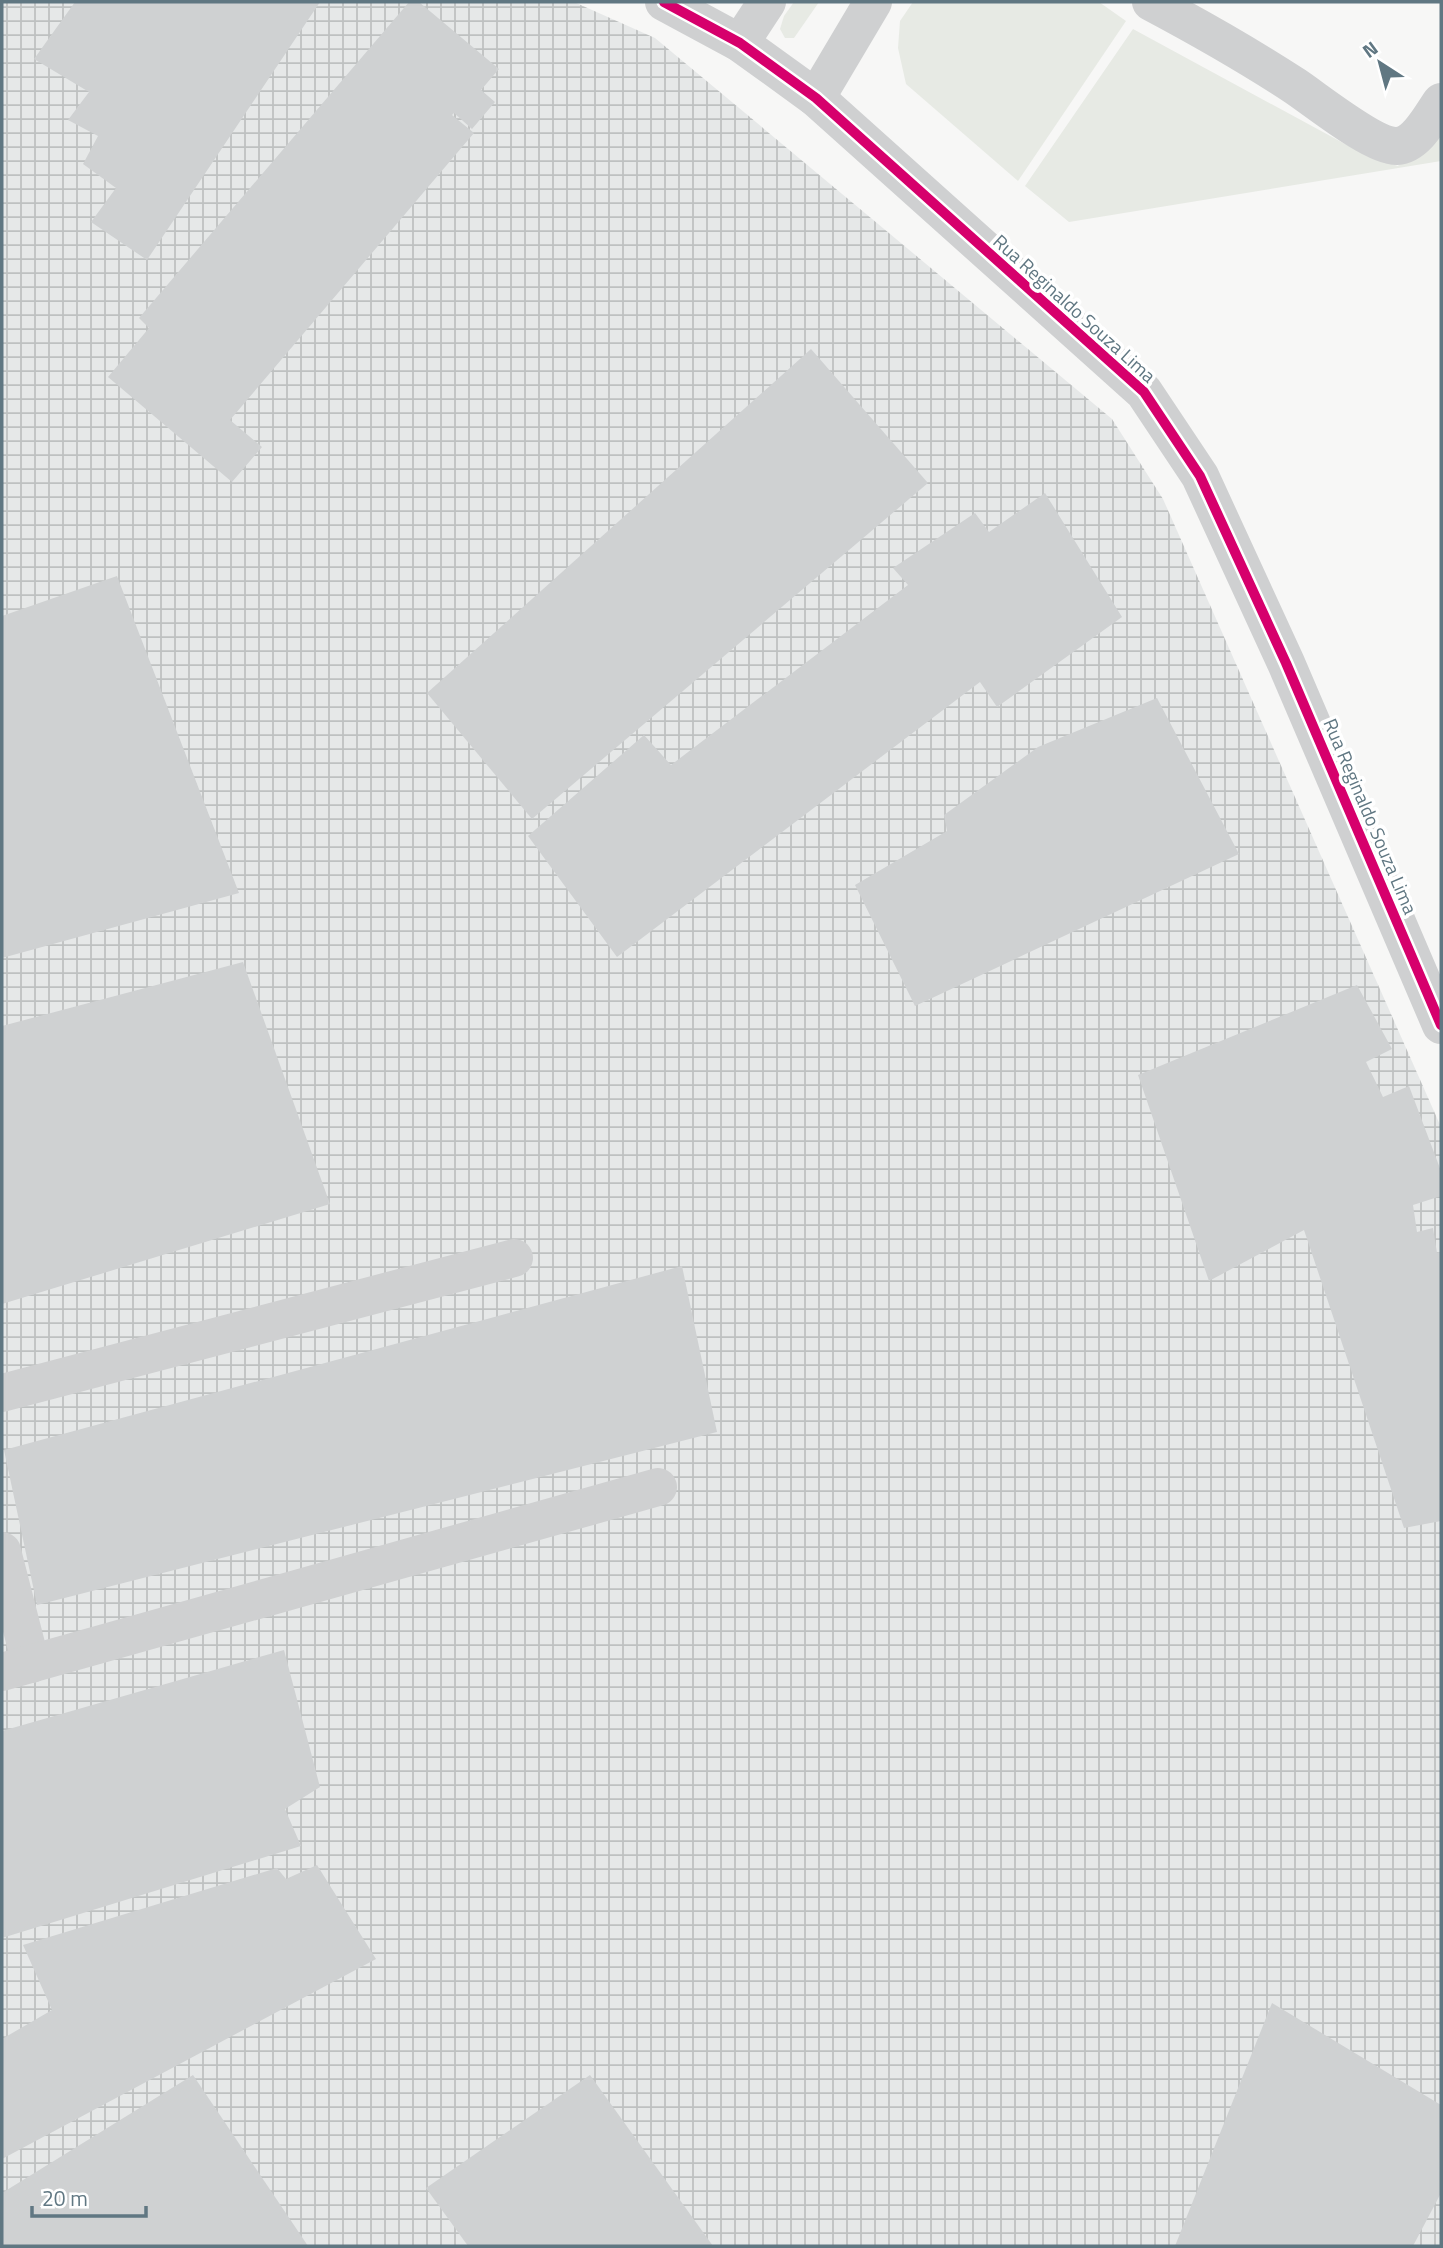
<svg xmlns="http://www.w3.org/2000/svg" width="1443" height="2248" font-family="'Titillium Web',sans-serif">
  <defs>
    <pattern id="industrial-grid" width="8" height="8" patternUnits="userSpaceOnUse" patternTransform="scale(1.75)"><rect width="8" height="8" fill="#e6e8e8"/><path d="M0 4h8M4 0v8" fill="none" stroke="#bec1c1"/></pattern>
  </defs>
  <rect width="100%" height="100%" fill="#f7f7f6"/>
  <path fill="url(#industrial-grid)" d="M2,2H574L655,38L1112,419L1163,499L1441,1127V2246H2Z"/>
  <g fill="#e7eae4">
    <path d="M794,2H819L794,38H785L780,29L784,16Z"/>
    <path d="M913,2H1099L1126,21L1018,181L906,84L898,48L900,21Z"/>
    <path d="M1133,29L1369,157L1398,166L1441,108V161L1069,222L1025,186Z"/>
  </g>
  <g fill="#cfd1d2">
    <path d="M75,2H320L147,260L91,222L116,188L83,164L98,136L68,120L89,92L34,59Z"/>
    <path d="M409,2H419L499,69L481,90L495,102L472,129L454,113L452,115L474,133L230,420L262,447L232,482L108,377L149,328L139,318Z"/>
    <path d="M811,349L928,483L532,819L427,693Z"/>
    <path d="M1045,493L1122,617L997,707L980,682L617,957L528,836L644,735L671,765L908,585L893,568L975,513L989,532Z"/>
    <path d="M117,576L239,893L2,958V616Z"/>
    <path d="M1157,698L1239,854L915,1006L855,885L947,831L944,815L1038,747Z"/>
    <path d="M243,962L330,1204L2,1304V1026Z"/>
    <path d="M1357,985L1392,1049L1366,1062L1383,1097L1409,1086L1441,1171V1196L1413,1205L1417,1232L1433,1228L1437,1253L1441,1252V1521L1404,1528L1304,1230L1209,1281L1138,1075Z"/>
    <path d="M682,1266L717,1432L37,1605L4,1450Z"/>
    <path d="M284,1650L320,1787L285,1809L301,1846L2,1938V1731Z"/>
    <path d="M317,1865L376,1959L2,2159V2039L52,2010L23,1945L277,1868L286,1879Z"/>
    <path d="M1272,2003L1441,2105V2193L1413,2246H1175Z"/>
    <path d="M193,2075L308,2246H2V2193Z"/>
    <path d="M590,2075L713,2246H468L426,2188Z"/>
  </g>
  <g fill="none" stroke-linecap="round" stroke-linejoin="round">
    <g stroke="#cfd0d1" stroke-width="38">
      <path d="M664,2L740,43L816,98L1144,392L1200,476L1286,663L1441,1025"/>
      <path d="M1151,2C1200,28 1249,56 1295,86C1316,100 1374,147 1397,146C1417,145 1431,116 1441,102"/>
      <path d="M740,43L767,2"/>
      <path d="M816,98L873,2"/>
      <path d="M2,1393L514,1258"/>
      <path d="M2,1551L31,1664"/>
      <path d="M2,1672L658,1487"/>
    </g>
    <g stroke="#fff" stroke-width="15">
      <path id="cycleway" d="M664,2L740,43L816,98L1144,392L1200,476L1286,663L1441,1025"/>
    </g>
    <use href="#cycleway" stroke="#d6006c" stroke-width="10"/>
  </g>
  <g text-anchor="middle" dominant-baseline="central" stroke-width="7" stroke-linejoin="round" paint-order="stroke">
    <g font-size="19" fill="#607782" stroke="#fff">
      <text transform="translate(1075 308) rotate(42)">Rua Reginaldo Souza Lima</text>
      <text transform="translate(1371 816) rotate(67)">Rua Reginaldo Souza Lima</text>
    </g>
  </g>
  <rect width="1443" height="2248" fill="none" stroke="#607782" stroke-width="7"/>
  <g transform="translate(1380 63) rotate(324)" stroke="#ffffff" stroke-width="5" paint-order="stroke">
  <path d="M0-5L12 26L0 18L-12 26Z" fill="#607782"/>
  <text y="-10" font-size="19" font-weight="bold" text-anchor="middle" fill="#607782">N</text>
  </g>
  <path d="M32 2206v10h114v-10" fill="none" stroke="#607782" stroke-width="3.5"/>
  <text x="42" y="2206" font-size="21" fill="#607782" stroke="#ffffff" stroke-width="5" paint-order="stroke">20 m</text>
</svg>
